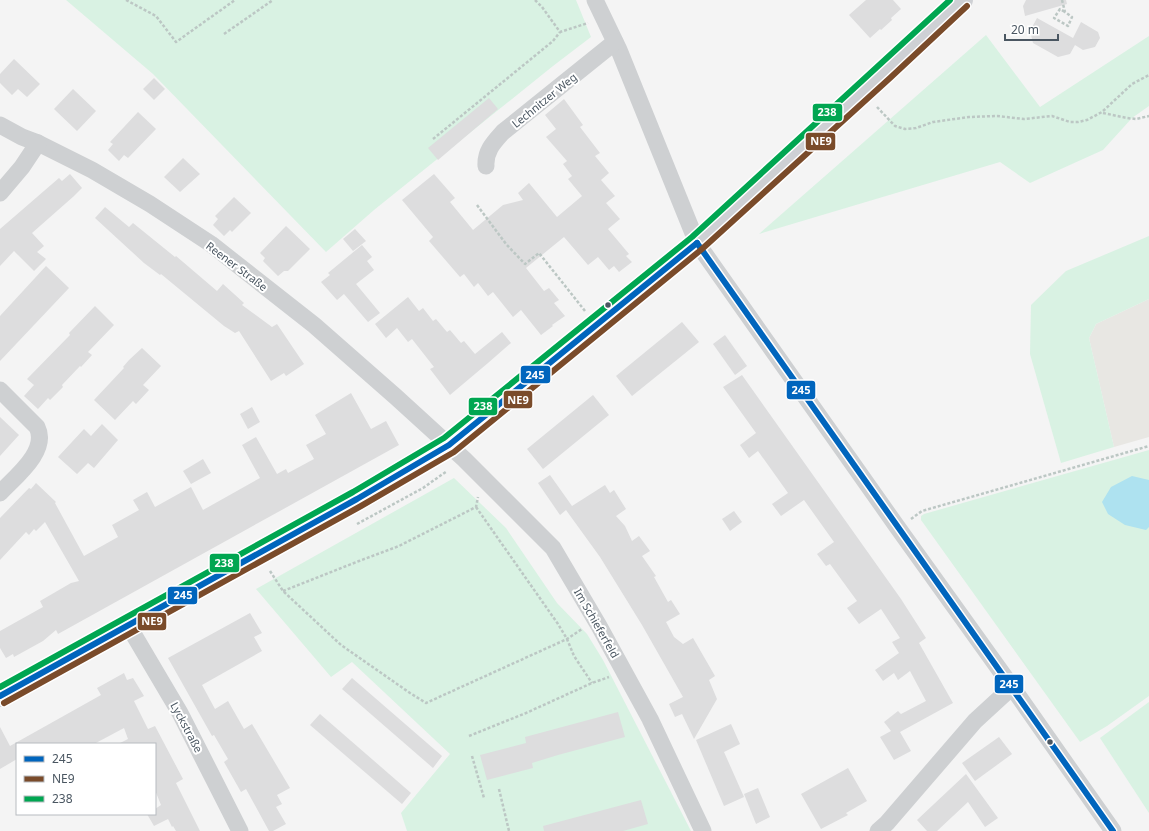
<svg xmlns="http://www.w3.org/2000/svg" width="1149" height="831" font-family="'Noto Sans',sans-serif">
  <rect width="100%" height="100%" fill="#f4f4f4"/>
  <path fill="#e8e7e3" d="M1149,299V437L1114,447L1089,338L1096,324Z"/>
  <g fill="#d9f2e3">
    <path d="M66,0H576L591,37L553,66L374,210L326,252L153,74Z"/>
    <path d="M986,35L1040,107L1149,36V106L1132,118L1103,150L1030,183L1000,162L759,234Z"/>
    <path d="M1149,236V299L1096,324L1089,338L1114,447L1061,463L1030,354L1031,305L1066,271Z"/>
    <path d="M1149,450V696L1107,726L1080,742L921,520V516L924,514Z"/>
    <path d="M454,478L506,528L557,603L587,634L603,660L691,831H407L401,813L450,754L352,662L331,677L256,589Z"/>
    <path d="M1149,702V813L1100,738Z"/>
  </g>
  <path fill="#aee2f0" d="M1132,476L1149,480V527L1146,530L1125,525L1108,514L1102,502L1111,487Z"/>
  <g fill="#ddddde">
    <path d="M866,0H893L901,9L891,18L892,20L881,30L880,29L870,38L849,15Z"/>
    <path d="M1026,0H1066L1067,4L1025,16L1023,6Z"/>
    <path d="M1037,18L1073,38L1081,22L1098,32L1100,38L1095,47L1083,50L1075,45L1070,54L1058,57L1033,43L1030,31Z"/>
    <path d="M14,59L40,84L27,97L18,89L12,95L0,83V74Z"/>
    <path d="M154,78L165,89L154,100L143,89Z"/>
    <path d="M73,89L96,111L77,131L54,109Z"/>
    <path d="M489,98L498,109L438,160L428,148Z"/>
    <path d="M564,99L583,125L580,127L600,153L595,156L609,173L601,180L615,196L606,203L620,219L608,229L629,254L626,256L632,262L619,272L614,266L609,270L598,257L588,265L564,237L526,268L544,291L549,288L559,300L554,303L565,316L552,325L553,326L541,335L521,310L513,317L493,292L488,296L478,283L474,287L464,274L460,277L429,241L433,237L402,200L434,174L455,198L450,202L473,230L503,205L523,200L518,193L529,183L557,217L582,196L568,179L572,176L563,164L567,161L546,137L556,129L545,115Z"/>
    <path d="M138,112L156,129L128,158L124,155L119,161L108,150L113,144L110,142Z"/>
    <path d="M183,158L200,174L180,192L164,177Z"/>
    <path d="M70,174L82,188L74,196L32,233L44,246L37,252L46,259L34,271L14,251L0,266V229L59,178L62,181Z"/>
    <path d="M234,197L251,213L232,232L230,230L224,236L213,225L218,219L215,216Z"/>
    <path d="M105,207L129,227L133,223L175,257L176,256L217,291L223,284L244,303L242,305L272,327L277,324L304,364L286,376L284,373L271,381L239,331L235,333L224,326L161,274L160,275L144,263L95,218Z"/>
    <path d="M286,226L310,249L288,271H284L278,276L263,261L265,258L260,253Z"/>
    <path d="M355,229L366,241L353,251L343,239Z"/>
    <path d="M362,245L372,257L367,261L374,270L356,284L380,313L368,322L344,294L337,300L321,282L330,275L328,273Z"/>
    <path d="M46,266L69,288L0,361V316Z"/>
    <path d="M408,297L419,311L423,308L433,321L436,319L447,332L450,330L461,343L464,341L475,354L502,332L511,343L488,363L450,395L430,369L434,367L412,339L408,342L397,328L386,338L375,324Z"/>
    <path d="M95,306L114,325L88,352L92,355L81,367L80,366L62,385L63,387L50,400L48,398L38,409L24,396L34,385L27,379L70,335L69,333Z"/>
    <path d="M682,322L699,342L632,396L616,376Z"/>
    <path d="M725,335L747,366L735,375L713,344Z"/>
    <path d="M142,348L161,366L143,385L149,390L136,404L133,401L115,420L94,400L124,368L123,367L129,360Z"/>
    <path d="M742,375L901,599L926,638L919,643L953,703L900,732L911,751L894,760L880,737L891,731L884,722L898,711L901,714L926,701L910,671L898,680L894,673L883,681L875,670L899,653L892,642L900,638L881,609L859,624L847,608L857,601L830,564L826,566L817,554L834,542L804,500L781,516L772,504L788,493L758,451L749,458L740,445L756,433L723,387Z"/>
    <path d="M351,393L371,429L386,421L399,445L58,634L56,630L43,641L14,657L13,654L6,658L0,648V631L43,607L40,601L71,583L79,581L45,522L36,531L34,529L29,535L26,532L0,560V518L29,488L31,489L36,483L56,502L55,503L84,556L118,537L112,525L139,510L133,500L147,492L155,507L191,487L203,510L260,478L242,445L256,437L277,474L286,469L288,473L314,459L306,445L326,434L315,415Z"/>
    <path d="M593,395L609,415L543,469L527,449Z"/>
    <path d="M252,407L260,422L248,429L240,414Z"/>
    <path d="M0,417L19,435L0,456Z"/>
    <path d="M102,424L118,440L94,468L88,463L77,474L58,457L84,429L91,436Z"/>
    <path d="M203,459L211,473L191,484L183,471Z"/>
    <path d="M550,475L572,506L605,485L610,493L614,490L626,509L616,516L625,526L632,541L639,536L650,551L642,556L656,576L654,577L668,602L671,600L680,614L666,622L674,637L683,644L693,638L715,676L709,680L717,699L694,739L682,714L675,717L669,704L683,697L642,625L600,557L566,510L560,515L538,483Z"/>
    <path d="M734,511L742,522L730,531L722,519Z"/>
    <path d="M250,613L262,633L254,637L262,651L202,685L215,709L228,701L244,729L252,724L290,788L277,795L282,804L276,807L286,824L273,831H269L246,789L241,792L224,762L228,759L214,735L212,736L168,658Z"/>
    <path d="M124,673L127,680L133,678L144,696L134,701L148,729L155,726L183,779L176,783L200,831H176L173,826L172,827L168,819L154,826L147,814H155V809L161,805L155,790V744H118L128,739L124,728L94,744H17V759L0,769V727L10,746L101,695L97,688Z"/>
    <path d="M352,678L442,756L433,768L342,689Z"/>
    <path d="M618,712L625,737L558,755L532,763L533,768L487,780L480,755L526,743L525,737Z"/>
    <path d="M320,714L411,793L402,804L310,725Z"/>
    <path d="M731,724L740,744L724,752L744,797L724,806L696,740Z"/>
    <path d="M999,737L1012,754L975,781L962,763Z"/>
    <path d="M848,768L867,801L846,813L848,815L821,829L801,794Z"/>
    <path d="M966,774L998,818L985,827L968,802L937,831H927L917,820Z"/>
    <path d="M758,788L770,817L756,824L744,794Z"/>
    <path d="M641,800L648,824L623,831H544L543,826Z"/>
  </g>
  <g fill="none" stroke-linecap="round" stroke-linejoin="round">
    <g stroke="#bcc7c4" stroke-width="2.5" stroke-dasharray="3 2" stroke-linecap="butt">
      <path d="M126,0L156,16L176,42L235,0"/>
      <path d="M535,0L542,7L560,32L588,23"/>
      <path d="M1062,0L1065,12L1072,17L1068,26L1054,18L1060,9L1065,12"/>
      <path d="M224,34L273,0"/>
      <path d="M877,107L895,126L905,129L916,128L933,122L969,117L997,116L1024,119L1052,116L1070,122H1078L1087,120L1102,112L1132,84L1149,75"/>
      <path d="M1103,113L1127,118L1136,119L1149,116"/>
      <path d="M433,139L553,41L560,32"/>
      <path d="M477,205L506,244L525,264L539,253L585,311"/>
      <path d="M476,507L558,624L567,639L574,656L592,683"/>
      <path d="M911,519L922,511L1149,446"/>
      <path d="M357,524L423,488L447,471"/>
      <path d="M270,571L283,591L341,645L410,693L426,703L567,639L582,629"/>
      <path d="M283,591L359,561L399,546L476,507L478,497"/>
      <path d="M469,736L526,713L592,683L609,677"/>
      <path d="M472,756L484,798"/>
      <path d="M499,789L509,831"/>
    </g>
    <g stroke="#ced0d2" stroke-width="17">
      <path d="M595,0L619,50L697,243L898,528L1012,687L1113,831"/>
      <path d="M0,125L22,137L38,143L92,170L150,204L211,244L314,325L396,397L464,459L553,548L599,626L650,719L703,831"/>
      <path d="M486,166C485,151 494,142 503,132L615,42"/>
      <path d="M0,193L22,167L38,143"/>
      <path d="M0,390L37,427C49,451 15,477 0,493"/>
      <path d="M128,625L180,713L240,831"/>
      <path d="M878,831L887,823L975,721L1012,687"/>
    </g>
    <path stroke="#ced0d4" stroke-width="22" d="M0,696L357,499L449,445L597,325L697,243L885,72L962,0"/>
    <g stroke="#fff" stroke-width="9">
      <g id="bus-1">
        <path d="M697,243L1113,831"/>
        <path d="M0,696L357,499L449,445L697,243"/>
      </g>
    </g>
    <g stroke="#fff" stroke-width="9">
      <path id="bus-2" d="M4,703L361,506L454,452L702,249L890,78L967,6"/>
    </g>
    <g stroke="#fff" stroke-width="9">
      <path id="bus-3" d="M0,687L353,492L444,438L692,237L950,0"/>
    </g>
    <use href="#bus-1" stroke="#0065bd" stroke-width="6"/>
    <use href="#bus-2" stroke="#7a4b2a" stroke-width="6"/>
    <use href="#bus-3" stroke="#00a651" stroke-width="6"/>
  </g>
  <g fill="#4a5661" stroke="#fff" stroke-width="1.5">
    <circle cx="608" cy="305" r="3.5"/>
    <circle cx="1050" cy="742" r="3.5"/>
  </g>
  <g text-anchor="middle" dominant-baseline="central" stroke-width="4" stroke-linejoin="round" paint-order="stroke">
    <g font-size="11" fill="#4a5661" stroke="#fff">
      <text transform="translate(544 100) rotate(-39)">Lechnitzer Weg</text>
      <text transform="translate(237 266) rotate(37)">Reener Straße</text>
      <text transform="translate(597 623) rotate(60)">Im Schieferfeld</text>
      <text transform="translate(187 727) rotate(62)">Lyckstraße</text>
    </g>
  </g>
  <g stroke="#fff" stroke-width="1.5">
    <rect x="812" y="103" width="31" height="19" rx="4" fill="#00a651"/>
    <rect x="805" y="132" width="31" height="19" rx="4" fill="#7a4b2a"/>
    <rect x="520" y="365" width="31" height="19" rx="4" fill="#0065bd"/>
    <rect x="786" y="380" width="30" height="20" rx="4" fill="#0065bd"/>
    <rect x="503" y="390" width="30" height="19" rx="4" fill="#7a4b2a"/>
    <rect x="468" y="397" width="30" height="19" rx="4" fill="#00a651"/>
    <rect x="209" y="553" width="31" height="20" rx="4" fill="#00a651"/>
    <rect x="167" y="586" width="31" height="19" rx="4" fill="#0065bd"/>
    <rect x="137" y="612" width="30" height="19" rx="4" fill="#7a4b2a"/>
    <rect x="994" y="674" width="30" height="20" rx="4" fill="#0065bd"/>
  </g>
  <g font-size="11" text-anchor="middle" font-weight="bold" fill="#fff">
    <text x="827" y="116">238</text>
    <text x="821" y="145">NE9</text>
    <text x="535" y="379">245</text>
    <text x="801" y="394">245</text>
    <text x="518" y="404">NE9</text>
    <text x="483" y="410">238</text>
    <text x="224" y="567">238</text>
    <text x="183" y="599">245</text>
    <text x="152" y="625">NE9</text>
    <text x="1009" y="688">245</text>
  </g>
  <rect x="16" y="743" width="140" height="72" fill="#ffffff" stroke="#b7bbc0"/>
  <rect x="24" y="756" width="20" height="6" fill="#0065bd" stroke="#b7bbc0"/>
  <text x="52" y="763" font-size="12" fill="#4a5661">245</text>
  <rect x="24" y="776" width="20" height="6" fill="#7a4b2a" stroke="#b7bbc0"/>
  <text x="52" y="783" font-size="12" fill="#4a5661">NE9</text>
  <rect x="24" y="796" width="20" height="6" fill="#00a651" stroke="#b7bbc0"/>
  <text x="52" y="803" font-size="12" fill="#4a5661">238</text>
  <path d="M1005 34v6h53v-6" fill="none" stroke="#4a5661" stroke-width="2"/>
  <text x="1011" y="34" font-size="12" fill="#4a5661" stroke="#ffffff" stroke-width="3" paint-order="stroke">20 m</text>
</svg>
